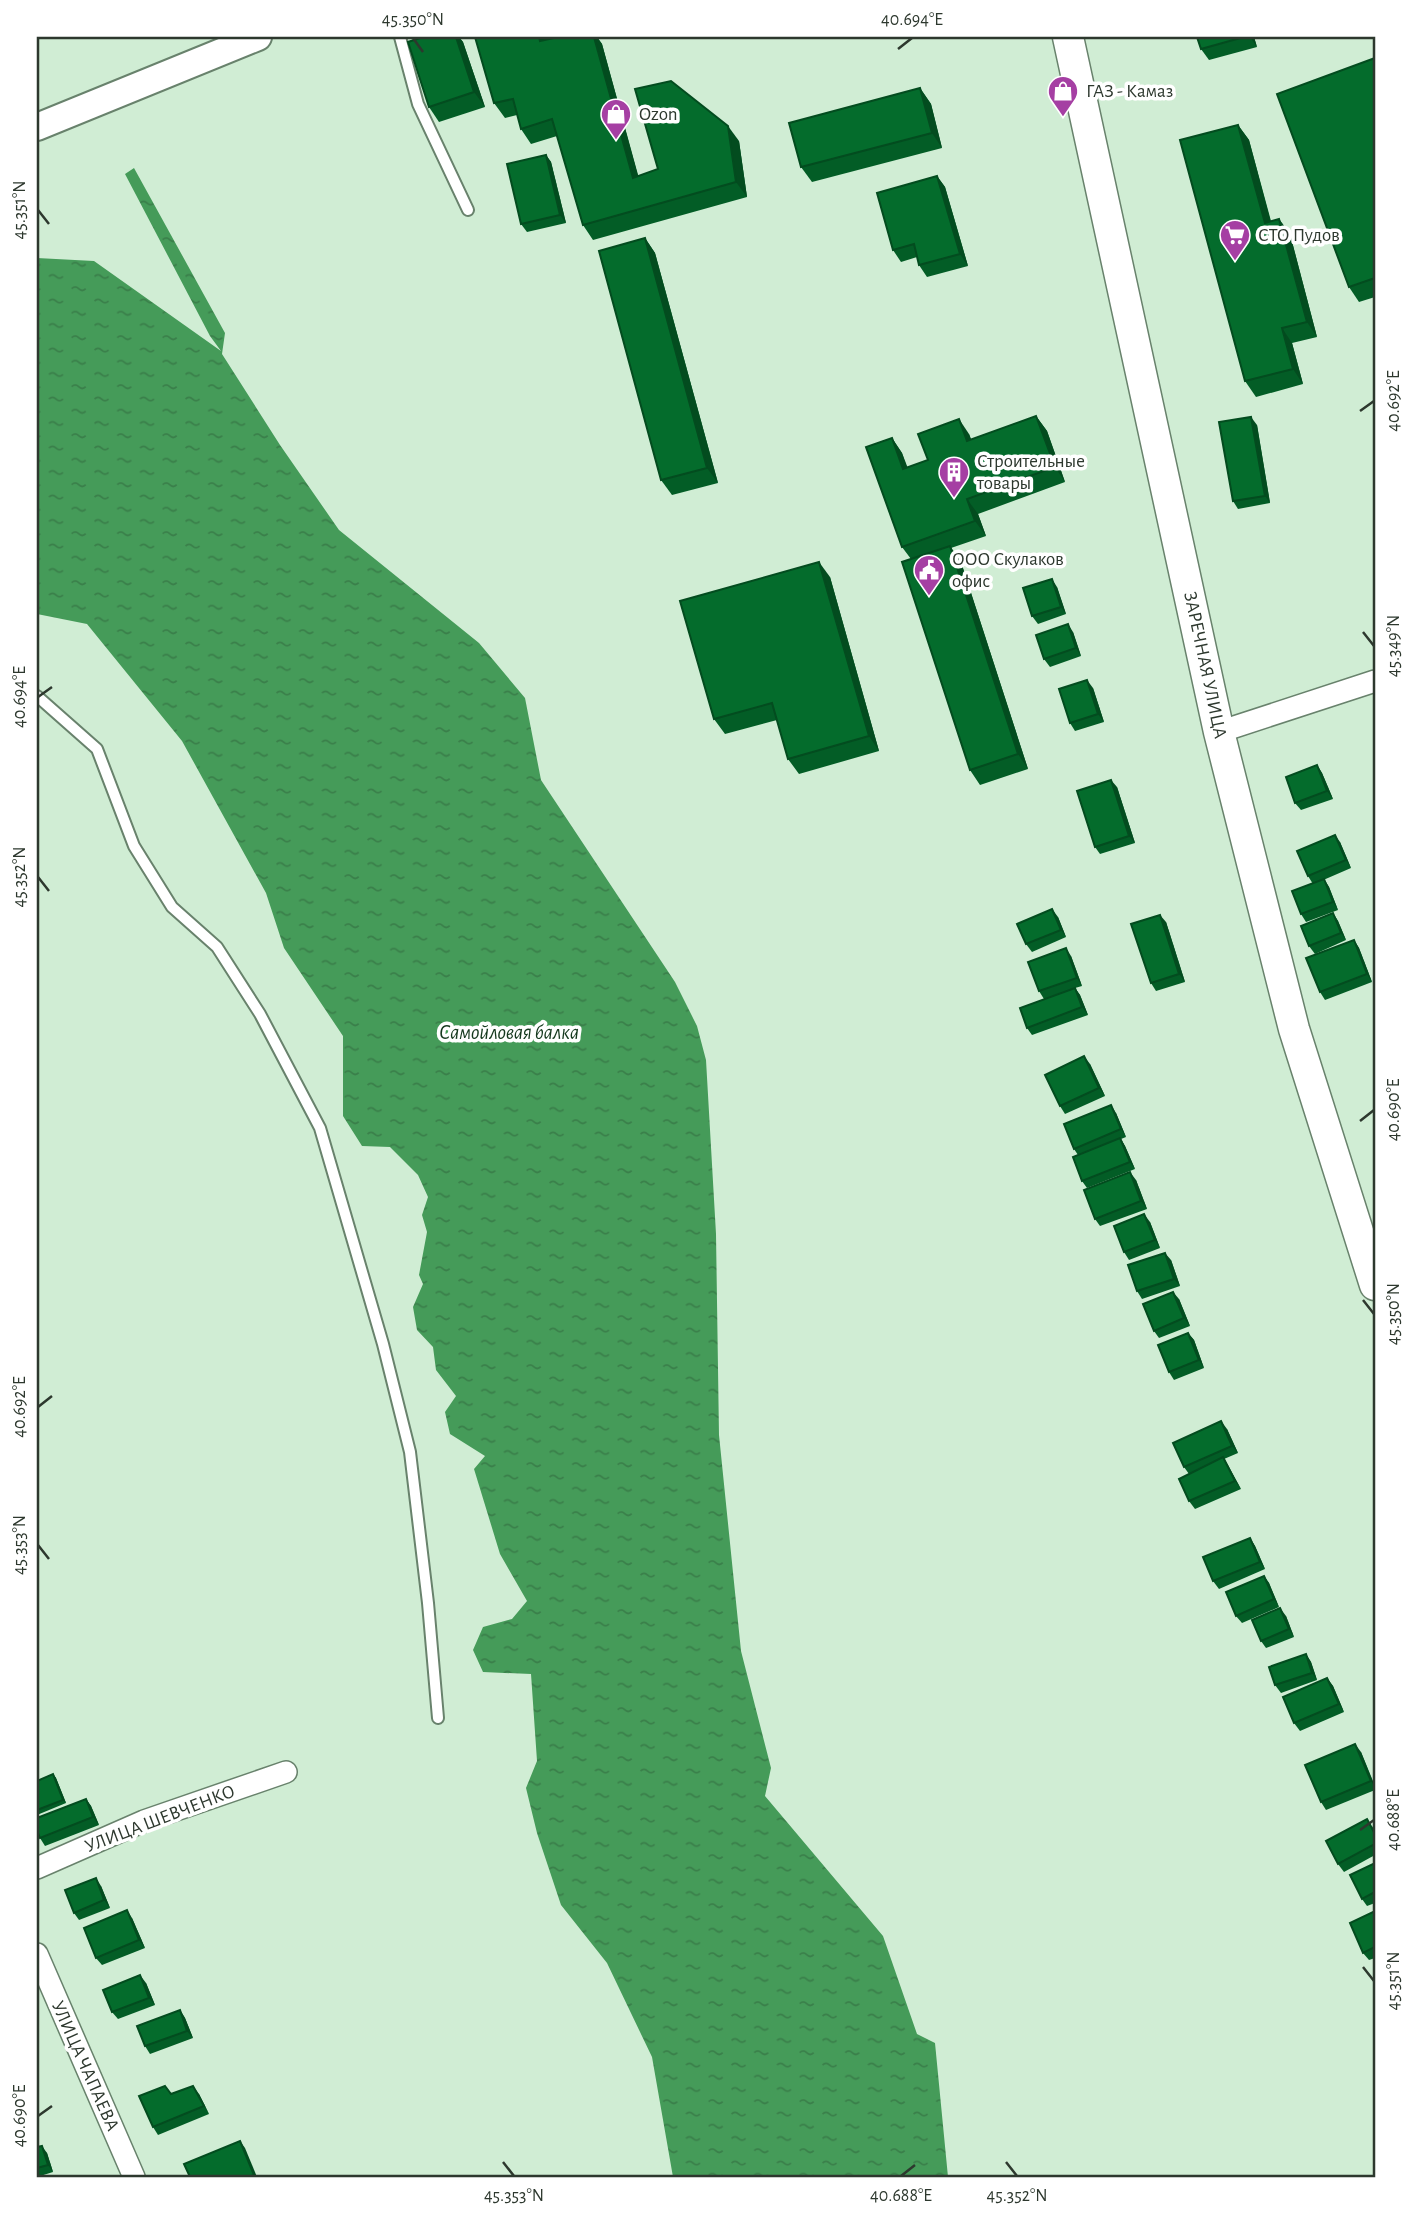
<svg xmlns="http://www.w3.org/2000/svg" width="1412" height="2214" font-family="'Alegreya Sans',sans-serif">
  <defs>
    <pattern id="water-ripples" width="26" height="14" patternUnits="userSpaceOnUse" patternTransform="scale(1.75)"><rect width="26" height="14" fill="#459b59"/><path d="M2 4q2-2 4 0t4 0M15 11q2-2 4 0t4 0" fill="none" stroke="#3a7f4a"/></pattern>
  </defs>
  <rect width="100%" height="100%" fill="#d0edd4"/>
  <path fill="url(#water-ripples)" d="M134,168L225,333L222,354L280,445L339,530L479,643L525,698L541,780L675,982L697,1026L706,1060L716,1234L719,1435L741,1651L771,1768L765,1796L883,1936L917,2034L935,2043L948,2177H673L652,2057L607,1963L561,1905L537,1833L526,1788L537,1761L531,1674L483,1672L473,1650L483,1627L512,1619L527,1601L500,1554L474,1469L485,1456L450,1434L445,1412L456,1396L436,1370L433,1347L417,1330L413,1307L423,1284L419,1275L427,1232L422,1215L428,1197L418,1175L390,1147L362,1146L343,1116V1036L284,948L266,893L182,741L87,624L37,614V258L94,261L221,351L210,336L125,174Z"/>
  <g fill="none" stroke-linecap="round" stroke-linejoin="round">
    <g stroke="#68826c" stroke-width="14">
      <g id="service">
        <path d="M400,37L418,104L468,210"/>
        <path d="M37,696L97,749L134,846L172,907L217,947L260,1014L320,1128L383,1344L410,1452L428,1603L438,1718"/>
      </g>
    </g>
    <g stroke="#68826c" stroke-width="24">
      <g id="minor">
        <path d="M1219,732L1375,681"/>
        <path d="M37,1868L144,1821L286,1772"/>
        <path d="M37,1954L134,2177"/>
      </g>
    </g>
    <g stroke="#68826c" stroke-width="30">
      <path id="tertiary" d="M37,127L258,37"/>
    </g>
    <g stroke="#68826c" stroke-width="33">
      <path id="secondary" d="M1068,37L1219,732L1294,1029L1375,1285"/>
    </g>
    <use href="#service" stroke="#fff" stroke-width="10"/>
    <use href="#minor" stroke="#fff" stroke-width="21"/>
    <use href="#tertiary" stroke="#fff" stroke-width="26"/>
    <use href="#secondary" stroke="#fff" stroke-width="30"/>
  </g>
  <g fill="#035d26">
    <path d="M423,37H459L463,42L485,107L439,122L429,107Z"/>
    <path d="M475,37H545L546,40L558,37H597L602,44L638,176L739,141L747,197L593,240L583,225L557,136L531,144L521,129L517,115L505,118L494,103Z"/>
    <path d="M1197,37H1254L1257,47L1209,60L1201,49Z"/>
    <path d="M1375,58V297L1359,302L1349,287Z"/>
    <path d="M920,88L931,104L942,148L812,182L801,167Z"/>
    <path d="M1238,125L1249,140L1271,221L1279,219L1290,234L1317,337L1292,343L1303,384L1256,397L1245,381Z"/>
    <path d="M546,155L551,162L566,223L527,232L521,224Z"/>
    <path d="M937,176L945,187L968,266L927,277L919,265L917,257L901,262L893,250Z"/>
    <path d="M645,238L655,253L718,483L672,495L661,480Z"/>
    <path d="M1036,416L1047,431L1065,482L978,514L986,536L951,548L961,562L1028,769L980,785L970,770L911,559L902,547L892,438L902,453L907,468L928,460L969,434L971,440Z"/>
    <path d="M1257,425L1270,503L1238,509L1233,501Z"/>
    <path d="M830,577L879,751L799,774L788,759L777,720L725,734L714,719Z"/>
    <path d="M1057,587L1066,614L1038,624L1032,616Z"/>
    <path d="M1073,632L1081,656L1050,667L1044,659Z"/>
    <path d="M1093,688L1104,722L1075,731L1070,723Z"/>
    <path d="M1317,765L1322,773L1333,799L1301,810L1295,803Z"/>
    <path d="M1117,787L1135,843L1100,854L1095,847Z"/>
    <path d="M1340,842L1351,868L1321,881L1324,879L1329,887L1338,910L1306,922L1301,914L1313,884L1308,876Z"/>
    <path d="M1333,913L1338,921L1346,940L1315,954L1309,946Z"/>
    <path d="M1058,917L1066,937L1032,952L1026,944Z"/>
    <path d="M1166,922L1185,982L1156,991L1151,983Z"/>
    <path d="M1354,940L1359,948L1372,982L1325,1000L1320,992Z"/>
    <path d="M1071,956L1082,986L1075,988L1080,995L1088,1015L1032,1035L1027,1028L1044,999L1039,991Z"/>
    <path d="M1090,1064L1105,1096L1065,1114L1060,1106Z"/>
    <path d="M1116,1113L1126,1137L1121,1139L1125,1146L1135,1169L1087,1188L1082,1181L1078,1155L1074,1149Z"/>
    <path d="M1136,1180L1147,1209L1100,1226L1095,1219Z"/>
    <path d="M1150,1222L1160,1248L1129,1260L1124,1252Z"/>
    <path d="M1171,1260L1180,1286L1142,1299L1137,1291Z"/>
    <path d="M1179,1299L1190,1326L1159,1338L1154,1331Z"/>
    <path d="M1188,1333L1194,1340L1204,1368L1174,1380L1169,1372Z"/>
    <path d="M1227,1429L1238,1453L1224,1459L1241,1489L1195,1509L1189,1501V1474L1184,1467Z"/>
    <path d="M1250,1538L1255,1546L1265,1569L1219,1589L1213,1581Z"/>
    <path d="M1264,1576L1269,1583L1279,1607L1242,1623L1236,1616Z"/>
    <path d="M1286,1616L1294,1637L1266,1648L1261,1641Z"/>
    <path d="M1306,1654L1311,1662L1317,1680L1281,1693L1275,1685Z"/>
    <path d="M1327,1678L1333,1686L1344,1712L1300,1731L1294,1723Z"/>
    <path d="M1361,1752L1375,1786V1790L1326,1810L1321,1802Z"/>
    <path d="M53,1774L56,1778L66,1803L37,1815V1781Z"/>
    <path d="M86,1799L91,1806L99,1825L45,1846L40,1838Z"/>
    <path d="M1372,1826L1375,1832V1855L1344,1872L1338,1864Z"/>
    <path d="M1375,1863V1903L1367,1906L1362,1899Z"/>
    <path d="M101,1886L110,1908L79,1920L74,1913Z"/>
    <path d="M1375,1911V1959V1958L1369,1960L1363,1953Z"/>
    <path d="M132,1918L145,1948L102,1965L96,1958Z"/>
    <path d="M146,1983L155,2005L118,2019L112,2012Z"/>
    <path d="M180,2010L185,2018L193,2038L150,2054L145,2046Z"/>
    <path d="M171,2094H199L209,2114L158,2135L153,2127Z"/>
    <path d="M37,2147L47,2153L53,2172L37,2177Z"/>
  </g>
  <g fill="#034c1f">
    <path d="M456,37H459L463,42L485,107L474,92Z"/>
    <path d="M539,37H545L551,56L540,41Z"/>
    <path d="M594,37H597L602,44L643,193L633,178Z"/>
    <path d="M1250,37H1254L1257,47Z"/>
    <path d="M920,88L931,104L942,148L932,133Z"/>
    <path d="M1238,125L1249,140L1275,238L1265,223Z"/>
    <path d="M728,126L739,141L747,197L736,182Z"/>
    <path d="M546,155L551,162L566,223L560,215Z"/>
    <path d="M937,176L945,187L968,266L960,254Z"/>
    <path d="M1279,219L1290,234L1317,337L1307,322Z"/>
    <path d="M645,238L655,253L718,483L707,468Z"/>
    <path d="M1282,328L1292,343L1303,384L1293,369Z"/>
    <path d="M1036,416L1047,431L1065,482L1055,467Z"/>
    <path d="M1251,417L1257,425L1270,503L1265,496Z"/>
    <path d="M959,419L969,434L978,456L967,441Z"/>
    <path d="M892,438L902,453L914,484L903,469Z"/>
    <path d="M967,499L978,514L986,536L975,521Z"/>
    <path d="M950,546L961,562L1028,769L1018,754Z"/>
    <path d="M819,562L830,577L879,751L869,736Z"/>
    <path d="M1052,579L1057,587L1066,614L1061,607Z"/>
    <path d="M1068,624L1073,632L1081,656L1076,648Z"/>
    <path d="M1087,680L1093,688L1104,722L1098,714Z"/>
    <path d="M1317,765L1322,773L1333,799L1327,791Z"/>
    <path d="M1111,780L1117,787L1135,843L1129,836Z"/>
    <path d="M1335,835L1340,842L1351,868L1346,860Z"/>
    <path d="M1324,879L1329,887L1338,910L1333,902Z"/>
    <path d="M1052,909L1058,917L1066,937L1061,930Z"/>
    <path d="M1333,913L1338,921L1346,940L1341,933Z"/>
    <path d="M1160,915L1166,922L1185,982L1179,974Z"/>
    <path d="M1354,940L1359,948L1372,982L1367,974Z"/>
    <path d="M1066,948L1071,956L1082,986L1077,978Z"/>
    <path d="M1075,988L1080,995L1088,1015L1082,1007Z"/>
    <path d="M1084,1056L1090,1064L1105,1096L1099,1088Z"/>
    <path d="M1111,1105L1116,1113L1126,1137L1121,1129Z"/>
    <path d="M1120,1138L1125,1146L1135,1169L1130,1162Z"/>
    <path d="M1130,1172L1136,1180L1147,1209L1141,1201Z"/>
    <path d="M1144,1214L1150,1222L1160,1248L1155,1240Z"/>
    <path d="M1165,1253L1171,1260L1180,1286L1174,1279Z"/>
    <path d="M1173,1292L1179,1299L1190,1326L1184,1318Z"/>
    <path d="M1188,1333L1194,1340L1204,1368L1199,1360Z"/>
    <path d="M1221,1421L1227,1429L1238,1453L1232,1446Z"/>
    <path d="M1223,1457L1228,1465L1241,1489L1235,1481Z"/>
    <path d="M1250,1538L1255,1546L1265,1569L1260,1562Z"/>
    <path d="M1264,1576L1269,1583L1279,1607L1274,1599Z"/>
    <path d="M1280,1608L1286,1616L1294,1637L1289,1629Z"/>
    <path d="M1306,1654L1311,1662L1317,1680L1312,1673Z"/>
    <path d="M1327,1678L1333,1686L1344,1712L1339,1704Z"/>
    <path d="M1355,1744L1361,1752L1375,1787L1371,1781Z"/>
    <path d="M53,1774L56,1778L66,1803L63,1800Z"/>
    <path d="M86,1799L91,1806L99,1825L93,1817Z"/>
    <path d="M96,1878L101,1886L110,1908L104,1900Z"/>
    <path d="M127,1910L132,1918L145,1948L139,1940Z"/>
    <path d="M140,1975L146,1983L155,2005L149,1998Z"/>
    <path d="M180,2010L185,2018L193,2038L187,2031Z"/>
    <path d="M193,2086L199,2094L209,2114L204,2106Z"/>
    <path d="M240,2141L245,2148L257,2177H256L254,2175Z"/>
    <path d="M42,2146L47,2153L53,2172L48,2165Z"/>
  </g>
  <g fill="#046c2c" stroke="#034c1f" stroke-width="2">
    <path d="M423,37H456L474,92L429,107L408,42Z"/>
    <path d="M475,37H539L540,41L558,37H594L633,178L658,169L635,89L671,81L728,126L736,182L583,225L552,119L521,129L513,99L494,103Z"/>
    <path d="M1197,37H1244L1201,49Z"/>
    <path d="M1375,58V278L1349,287L1277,94Z"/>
    <path d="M920,88L932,133L801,167L789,123Z"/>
    <path d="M1238,125L1265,223L1279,219L1307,322L1282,328L1293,369L1245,381L1180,140Z"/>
    <path d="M546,155L560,215L521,224L507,164Z"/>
    <path d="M937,176L960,254L919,265L914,244L893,250L877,193Z"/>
    <path d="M645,238L707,468L661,480L599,251Z"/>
    <path d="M1036,416L1055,467L967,499L975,521L902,547L866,447L892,438L903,469L928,460L918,434L959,419L967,441Z"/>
    <path d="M1251,417L1265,496L1233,501L1219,422Z"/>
    <path d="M950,546L1018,754L970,770L902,562Z"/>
    <path d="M819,562L869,736L788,759L772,703L714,719L680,601Z"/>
    <path d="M1052,579L1061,607L1032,616L1023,588Z"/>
    <path d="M1068,624L1076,648L1044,659L1036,635Z"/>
    <path d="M1087,680L1098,714L1070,723L1059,689Z"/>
    <path d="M1317,765L1327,791L1295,803L1286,777Z"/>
    <path d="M1111,780L1129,836L1095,847L1077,791Z"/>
    <path d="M1335,835L1346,860L1308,876L1297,851Z"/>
    <path d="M1324,879L1333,902L1301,914L1292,891Z"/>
    <path d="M1052,909L1061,930L1026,944L1017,924Z"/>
    <path d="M1333,913L1341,933L1309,946L1301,926Z"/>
    <path d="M1160,915L1179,974L1151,983L1131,924Z"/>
    <path d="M1354,940L1367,974L1320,992L1306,958Z"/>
    <path d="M1066,948L1077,978L1039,991L1028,962Z"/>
    <path d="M1075,988L1082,1007L1027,1028L1020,1008Z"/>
    <path d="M1084,1056L1099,1088L1060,1106L1045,1075Z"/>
    <path d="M1111,1105L1121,1129L1074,1149L1064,1124Z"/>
    <path d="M1120,1138L1130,1162L1082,1181L1073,1157Z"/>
    <path d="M1130,1172L1141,1201L1095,1219L1084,1190Z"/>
    <path d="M1144,1214L1155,1240L1124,1252L1114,1226Z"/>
    <path d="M1165,1253L1174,1279L1137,1291L1128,1265Z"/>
    <path d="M1173,1292L1184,1318L1154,1331L1143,1304Z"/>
    <path d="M1188,1333L1199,1360L1169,1372L1158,1345Z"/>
    <path d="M1221,1421L1232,1446L1184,1467L1173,1443Z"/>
    <path d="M1223,1457L1235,1481L1189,1501L1179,1479Z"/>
    <path d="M1250,1538L1260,1562L1213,1581L1203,1557Z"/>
    <path d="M1264,1576L1274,1599L1236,1616L1226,1592Z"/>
    <path d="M1280,1608L1289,1629L1261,1641L1252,1620Z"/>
    <path d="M1306,1654L1312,1673L1275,1685L1269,1667Z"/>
    <path d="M1327,1678L1339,1704L1294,1723L1283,1697Z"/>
    <path d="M1355,1744L1371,1781L1321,1802L1305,1765Z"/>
    <path d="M53,1774L63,1800L37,1810V1781Z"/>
    <path d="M86,1799L93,1817L40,1838L37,1831V1818Z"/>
    <path d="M1367,1819L1375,1834V1844L1338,1864L1326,1841Z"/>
    <path d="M1375,1863V1892L1362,1899L1350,1875Z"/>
    <path d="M96,1878L104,1900L74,1913L65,1890Z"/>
    <path d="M127,1910L139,1940L96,1958L84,1928Z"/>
    <path d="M1375,1911V1947L1363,1953L1350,1923Z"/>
    <path d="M140,1975L149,1998L112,2012L103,1990Z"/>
    <path d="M180,2010L187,2031L145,2046L137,2026Z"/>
    <path d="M165,2086L171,2094L193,2086L204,2106L153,2127L139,2096Z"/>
    <path d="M240,2141L254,2175L249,2177H190L184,2164Z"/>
    <path d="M42,2146L48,2165L37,2168V2147Z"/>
  </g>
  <path fill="none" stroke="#2d382e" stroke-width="2.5" d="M413,38L423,52M898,49L912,38M38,210L49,224M1360,411L1374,401M1363,632L1374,646M38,697L52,687M38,877L49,891M1360,1121L1374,1110M1363,1300L1374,1314M38,1407L52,1396M38,1545L49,1559M1360,1830L1374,1820M1363,1967L1374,1981M38,2116L52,2106M503,2162L514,2176M1006,2162L1017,2176M901,2176L915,2165"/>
  <defs>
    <g id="shop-pin" transform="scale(1.575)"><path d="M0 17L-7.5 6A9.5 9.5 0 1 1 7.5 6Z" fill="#a53fa3" stroke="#fff"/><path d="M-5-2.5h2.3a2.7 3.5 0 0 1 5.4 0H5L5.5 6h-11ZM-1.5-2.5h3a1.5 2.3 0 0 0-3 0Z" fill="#fff"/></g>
    <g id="supermarket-pin" transform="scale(1.575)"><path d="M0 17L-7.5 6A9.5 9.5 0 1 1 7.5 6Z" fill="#a53fa3" stroke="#fff"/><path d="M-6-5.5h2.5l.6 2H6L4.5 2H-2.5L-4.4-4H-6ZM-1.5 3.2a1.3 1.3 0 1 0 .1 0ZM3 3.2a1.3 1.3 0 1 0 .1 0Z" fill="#fff"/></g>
    <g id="building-pin" transform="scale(1.575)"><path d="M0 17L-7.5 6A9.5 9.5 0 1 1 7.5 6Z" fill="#a53fa3" stroke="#fff"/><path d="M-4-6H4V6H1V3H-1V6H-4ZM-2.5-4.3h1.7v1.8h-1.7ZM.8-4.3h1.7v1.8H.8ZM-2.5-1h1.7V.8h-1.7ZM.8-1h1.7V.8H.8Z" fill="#fff"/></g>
    <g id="civic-pin" transform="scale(1.575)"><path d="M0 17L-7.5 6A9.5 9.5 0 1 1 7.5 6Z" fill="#a53fa3" stroke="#fff"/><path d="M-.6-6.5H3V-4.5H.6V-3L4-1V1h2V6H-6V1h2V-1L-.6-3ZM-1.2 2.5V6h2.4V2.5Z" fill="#fff"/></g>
  </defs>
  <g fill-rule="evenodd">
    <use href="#shop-pin" x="1063" y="91"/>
    <use href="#shop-pin" x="616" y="114"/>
    <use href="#supermarket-pin" x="1235" y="235"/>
    <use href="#building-pin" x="954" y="472"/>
    <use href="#civic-pin" x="929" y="570"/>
  </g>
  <g text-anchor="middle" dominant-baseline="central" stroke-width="7" stroke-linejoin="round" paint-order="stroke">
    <g font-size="19" fill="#2d382e" stroke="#fff" text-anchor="start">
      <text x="1086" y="91">ГАЗ - Камаз</text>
      <text x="639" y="114">Ozon</text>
      <text x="1258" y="235">СТО Пудов</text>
      <text x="977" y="461">Строительные<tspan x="977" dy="22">товары</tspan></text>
      <text x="952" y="559">ООО Скулаков<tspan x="952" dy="22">офис</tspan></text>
    </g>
    <g font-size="19" fill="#2d382e" stroke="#fff">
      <text transform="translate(1205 665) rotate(78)">ЗАРЕЧНАЯ УЛИЦА</text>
      <text transform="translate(160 1819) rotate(-21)">УЛИЦА ШЕВЧЕНКО</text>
      <text transform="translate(85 2066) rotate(66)">УЛИЦА ЧАПАЕВА</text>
    </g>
    <g font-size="21" font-style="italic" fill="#14381d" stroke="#fff">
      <text x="509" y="1032">Самойловая балка</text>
    </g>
  </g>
  <rect width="1412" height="2214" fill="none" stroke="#ffffff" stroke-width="77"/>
  <rect x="38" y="38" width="1336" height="2138" fill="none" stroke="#2d382e" stroke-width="2.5"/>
  <g font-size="18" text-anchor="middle" fill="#2d382e">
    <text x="413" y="25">45.350°N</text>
    <text x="912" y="25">40.694°E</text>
    <text transform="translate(19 210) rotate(-90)" y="6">45.351°N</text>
    <text transform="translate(1393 401) rotate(-90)" y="6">40.692°E</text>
    <text transform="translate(1393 646) rotate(-90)" y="6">45.349°N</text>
    <text transform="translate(19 697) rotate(-90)" y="6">40.694°E</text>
    <text transform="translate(19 877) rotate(-90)" y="6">45.352°N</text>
    <text transform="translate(1393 1110) rotate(-90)" y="6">40.690°E</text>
    <text transform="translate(1393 1314) rotate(-90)" y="6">45.350°N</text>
    <text transform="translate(19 1407) rotate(-90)" y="6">40.692°E</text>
    <text transform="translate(19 1545) rotate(-90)" y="6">45.353°N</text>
    <text transform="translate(1393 1820) rotate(-90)" y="6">40.688°E</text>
    <text transform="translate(1393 1981) rotate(-90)" y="6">45.351°N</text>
    <text transform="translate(19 2116) rotate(-90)" y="6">40.690°E</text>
    <text x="514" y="2201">45.353°N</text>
    <text x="901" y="2201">40.688°E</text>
    <text x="1017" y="2201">45.352°N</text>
  </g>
</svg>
